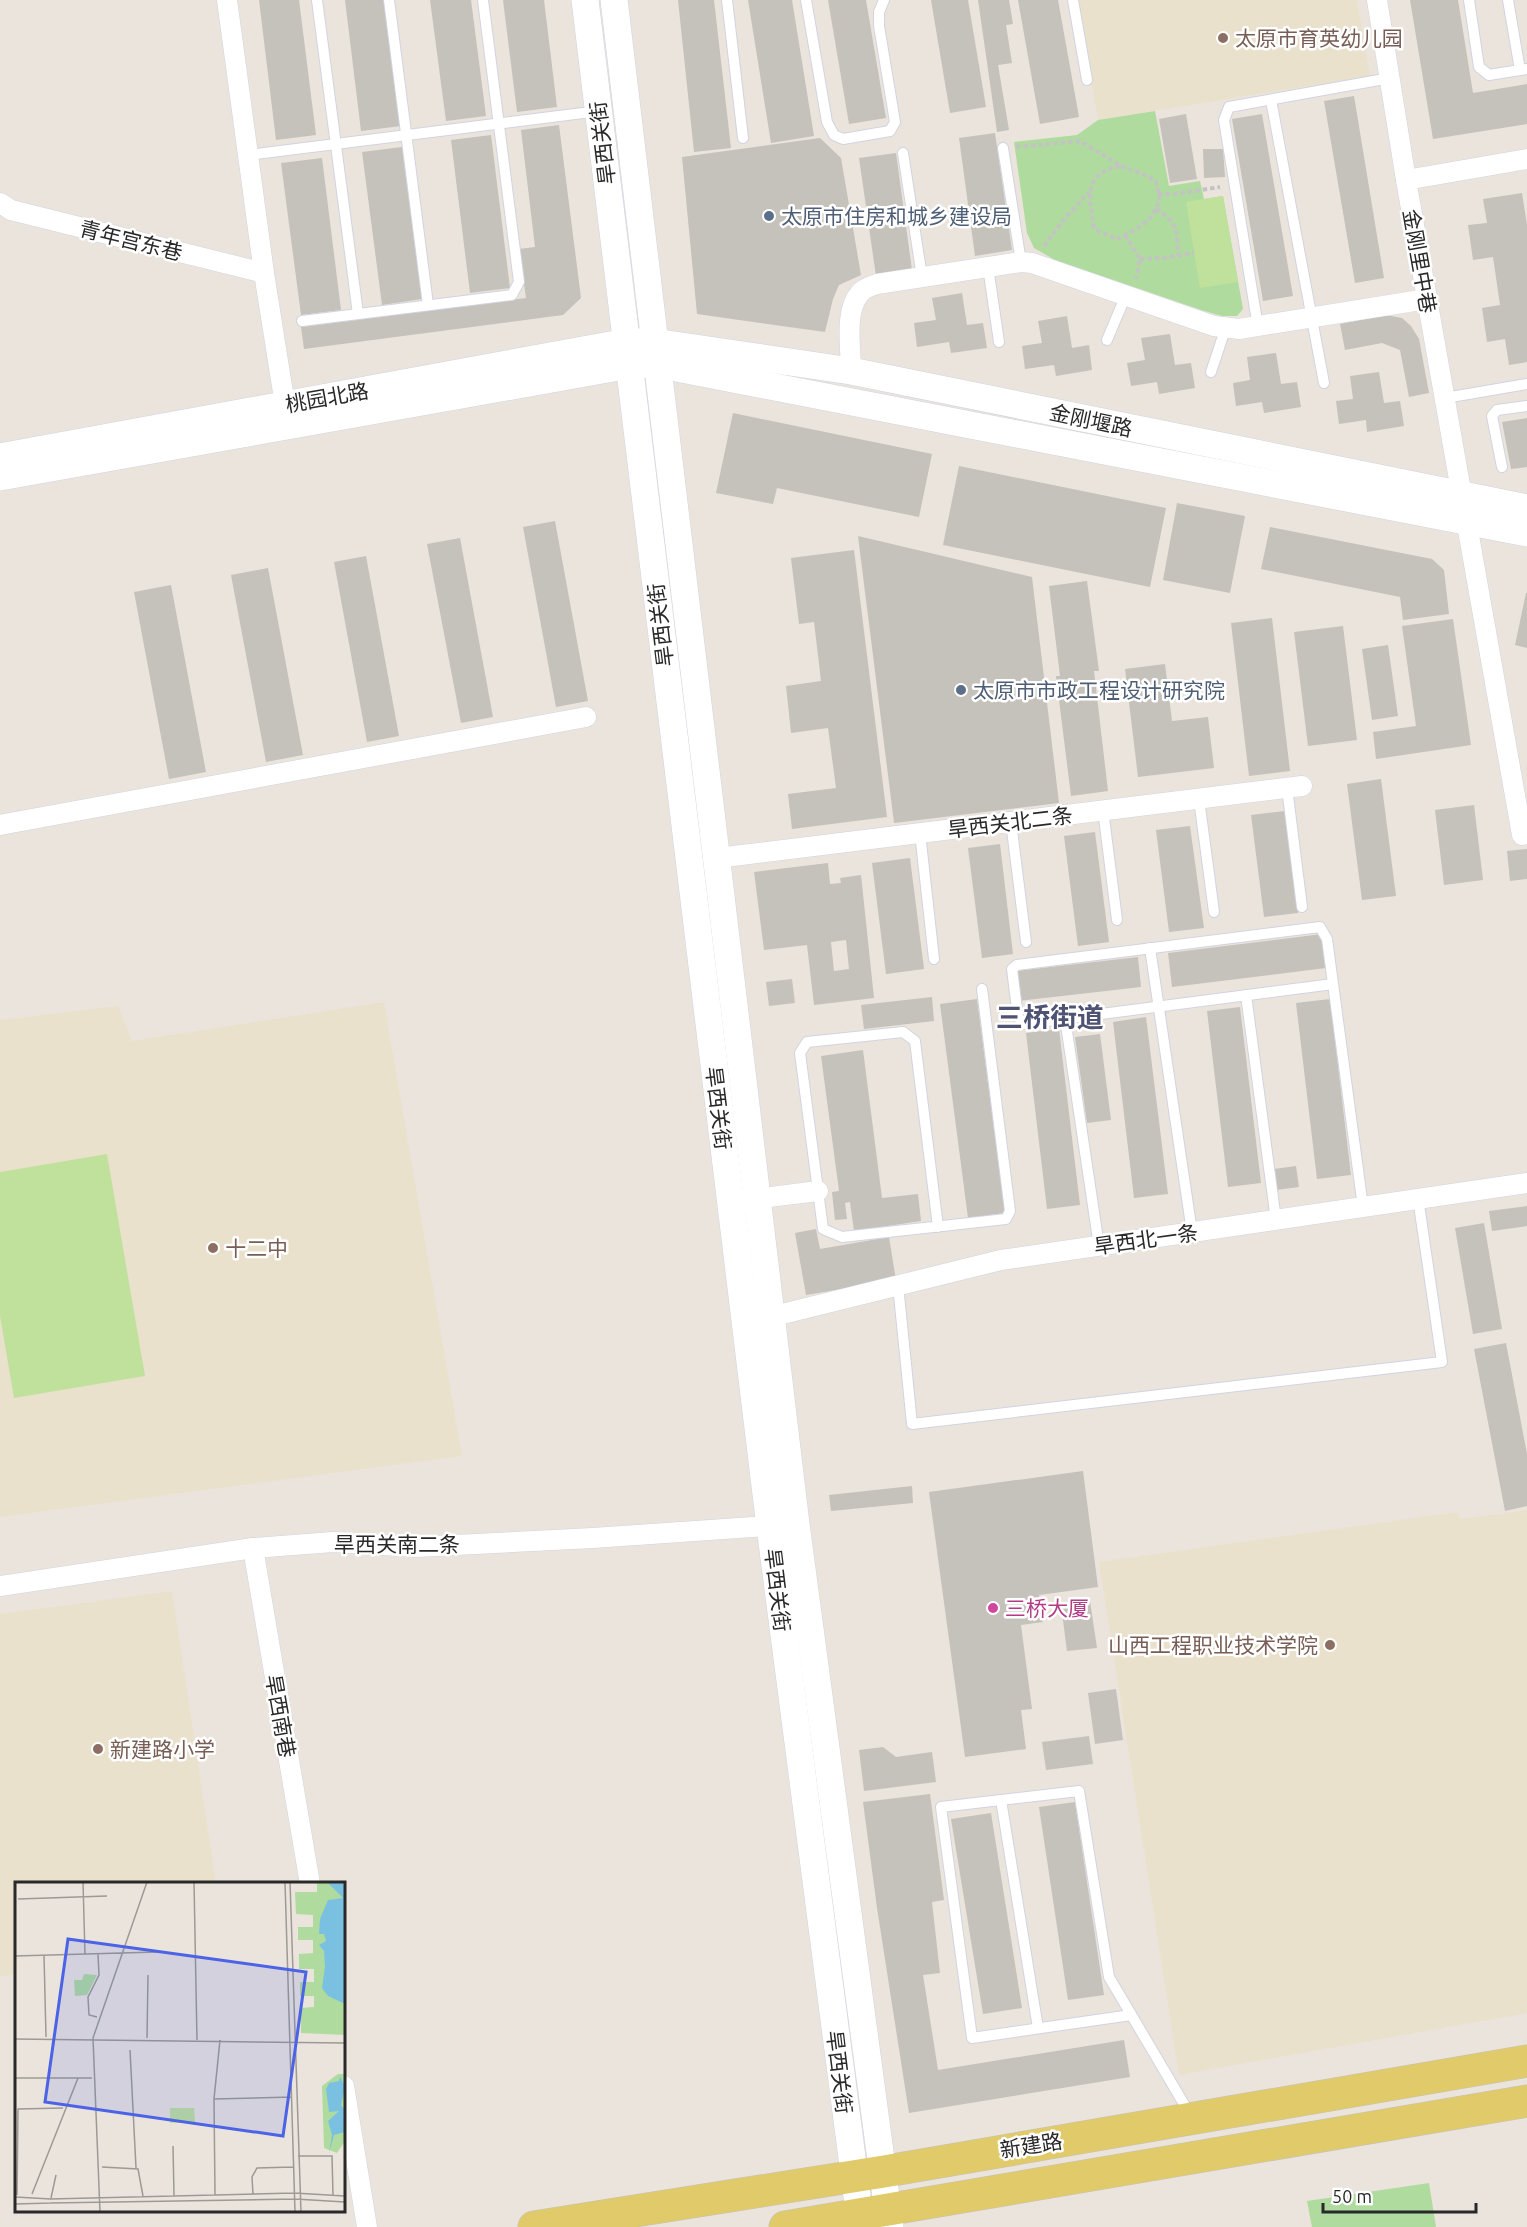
<svg xmlns="http://www.w3.org/2000/svg" width="1527" height="2227" font-family="Ubuntu,'Noto Sans SC',sans-serif">
  <rect width="100%" height="100%" fill="#eae4dc"/>
  <g fill="#eae1cd">
    <path d="M1077,0H1357L1370,76L1098,120Z"/>
    <path d="M384,1002L462,1456L0,1517V1020L118,1006L132,1041Z"/>
    <path d="M1527,1510V2013L1179,2075L1099,1562L1457,1512L1460,1519Z"/>
    <path d="M172,1591L216,1883L16,1884V1974L0,1977V1614Z"/>
  </g>
  <g fill="#b0db9e">
    <path d="M1155,111L1169,186L1200,181L1204,199L1223,196L1243,309L1237,316H1222L1201,310L1055,260L1034,248L1027,233L1014,142L1077,135L1098,120Z"/>
    <path d="M1429,2183L1436,2227H1312L1307,2201Z"/>
  </g>
  <g fill="#c0e19b">
    <path d="M1223,196L1238,282L1200,288L1186,202Z"/>
    <path d="M107,1154L145,1376L14,1398L0,1316V1172Z"/>
  </g>
  <g fill="#c5c1bb" fill-rule="evenodd">
    <path d="M259,0H299L316,135L276,140Z"/>
    <path d="M345,0H385L401,126L361,131Z"/>
    <path d="M430,0H471L486,116L446,121Z"/>
    <path d="M503,0H544L557,107L517,112Z"/>
    <path d="M678,0H714L731,148L694,152Z"/>
    <path d="M748,0H792L814,136L771,143Z"/>
    <path d="M828,0H866L886,118L849,124Z"/>
    <path d="M931,0H968L986,107L950,113Z"/>
    <path d="M978,0H1009L1013,24L1006,25L1012,63L998,65L1009,130L997,132Z"/>
    <path d="M1018,0H1058L1079,117L1040,124Z"/>
    <path d="M1410,0H1458L1473,93L1527,84V124L1433,139Z"/>
    <path d="M1354,96L1384,278L1355,283L1324,101Z"/>
    <path d="M1186,114L1197,179L1170,183L1159,119Z"/>
    <path d="M1262,114L1293,296L1263,301L1232,119Z"/>
    <path d="M559,125L581,298L563,315L304,349L301,327L526,298L519,249L535,247L521,130Z"/>
    <path d="M995,133L1012,250L975,256L959,138Z"/>
    <path d="M491,135L510,288L470,293L451,140Z"/>
    <path d="M820,138L841,158L861,275L839,285L833,299L825,332L697,314L682,157Z"/>
    <path d="M402,147L422,299L382,305L362,152Z"/>
    <path d="M1203,149H1223L1225,177L1204,178Z"/>
    <path d="M896,153L912,270L876,276L859,158Z"/>
    <path d="M322,158L341,310L301,315L281,163Z"/>
    <path d="M1522,193L1527,225V362L1509,365L1505,339L1487,342L1482,308L1500,305L1493,257L1473,260L1468,225L1487,223L1483,199Z"/>
    <path d="M962,293L967,325L983,323L987,348L951,353L949,342L917,347L914,323L936,320L932,298Z"/>
    <path d="M1386,315L1402,318L1411,326L1419,339L1429,393L1409,397L1400,350L1382,343L1345,350L1340,324Z"/>
    <path d="M1067,316L1072,348L1089,345L1092,370L1056,376L1054,365L1025,369L1022,346L1042,343L1038,321Z"/>
    <path d="M1170,334L1175,365L1191,363L1195,388L1159,394L1157,382L1131,386L1127,363L1145,360L1141,338Z"/>
    <path d="M1276,353L1281,384L1297,382L1301,407L1264,413L1262,402L1236,406L1233,383L1250,380L1247,357Z"/>
    <path d="M1379,372L1384,403L1400,401L1404,426L1367,432L1366,420L1339,424L1336,401L1353,399L1350,376Z"/>
    <path d="M733,413L932,454L919,517L777,488L773,504L716,493Z"/>
    <path d="M1527,418V467L1511,469L1502,422Z"/>
    <path d="M959,466L1166,508L1150,587L943,545Z"/>
    <path d="M1177,503L1245,516L1230,593L1163,580Z"/>
    <path d="M555,521L588,701L556,707L523,527Z"/>
    <path d="M1270,527L1432,559L1444,570L1449,614L1403,620L1400,597L1261,569Z"/>
    <path d="M858,536L1032,577L1059,803L894,823Z"/>
    <path d="M460,538L493,717L461,723L427,544Z"/>
    <path d="M854,550L887,817L792,829L788,794L836,788L828,728L791,733L786,686L821,681L814,622L799,624L791,558Z"/>
    <path d="M366,556L399,736L367,742L334,562Z"/>
    <path d="M268,568L303,755L266,762L231,575Z"/>
    <path d="M1087,581L1099,671H1094L1108,791L1071,796L1056,676H1060L1049,586Z"/>
    <path d="M171,585L206,772L169,779L134,592Z"/>
    <path d="M1526,593H1527V648L1515,645Z"/>
    <path d="M1272,618L1290,771L1249,776L1231,623Z"/>
    <path d="M1453,619L1471,745L1376,759L1373,732L1416,726L1402,626Z"/>
    <path d="M1343,626L1357,740L1308,746L1294,632Z"/>
    <path d="M1388,645L1398,716L1372,720L1362,649Z"/>
    <path d="M1165,664L1172,721L1208,717L1214,768L1138,777L1125,669Z"/>
    <path d="M1381,779L1396,896L1362,900L1347,784Z"/>
    <path d="M1474,805L1483,880L1444,885L1435,810Z"/>
    <path d="M1285,811L1298,913L1264,917L1251,815Z"/>
    <path d="M1190,826L1204,928L1169,932L1156,830Z"/>
    <path d="M1095,832L1109,942L1078,946L1064,836Z"/>
    <path d="M1000,844L1013,954L982,958L968,848Z"/>
    <path d="M1527,849V879L1510,881L1507,851Z"/>
    <path d="M910,858L924,969L886,974L872,863Z"/>
    <path d="M828,863L830,884L841,883L840,878L861,875L874,998L814,1005L807,945L764,950L754,872ZM846,940L849,969L834,971L831,942Z"/>
    <path d="M1322,934L1326,968L1172,987L1168,953Z"/>
    <path d="M1138,957L1141,987L1018,1001L1015,971Z"/>
    <path d="M792,979L795,1003L769,1006L766,982Z"/>
    <path d="M932,997L934,1021L864,1029L861,1005Z"/>
    <path d="M977,999L1005,1213L968,1218L940,1004Z"/>
    <path d="M1330,999L1351,1175L1317,1179L1296,1003Z"/>
    <path d="M1240,1007L1261,1183L1228,1187L1207,1011Z"/>
    <path d="M1146,1017L1168,1194L1134,1198L1113,1022Z"/>
    <path d="M1059,1029L1080,1205L1047,1209L1026,1033Z"/>
    <path d="M1100,1034L1111,1120L1087,1123L1075,1037Z"/>
    <path d="M863,1050L882,1198L918,1194L921,1221L854,1231L850,1202L845,1203L847,1219L835,1220L832,1192L839,1191L821,1056Z"/>
    <path d="M1296,1166L1299,1187L1276,1190L1274,1169Z"/>
    <path d="M1527,1206V1226L1492,1231L1489,1211Z"/>
    <path d="M1484,1223L1502,1329L1473,1334L1455,1228Z"/>
    <path d="M816,1229L820,1249L889,1237L896,1280L806,1295L795,1233Z"/>
    <path d="M1506,1343L1527,1454V1506L1505,1511L1474,1349Z"/>
    <path d="M1083,1471L1098,1587L1039,1595L1043,1622L1021,1625L1032,1709L1021,1710L1026,1749L965,1757L929,1492Z"/>
    <path d="M912,1486L913,1503L831,1511L829,1495Z"/>
    <path d="M1090,1601L1097,1648L1067,1651L1061,1605Z"/>
    <path d="M1116,1689L1123,1740L1095,1744L1088,1693Z"/>
    <path d="M1089,1736L1093,1764L1046,1770L1042,1742Z"/>
    <path d="M883,1747L896,1757L932,1752L936,1782L864,1791L859,1750Z"/>
    <path d="M930,1794L944,1900L932,1902L940,1973L923,1975L938,2070L1124,2040L1130,2077L909,2113L877,1908L863,1802Z"/>
    <path d="M1075,1802L1104,1995L1068,2000L1039,1807Z"/>
    <path d="M991,1813L1022,2008L983,2014L951,1819Z"/>
  </g>
  <g fill="none" stroke-linecap="round" stroke-linejoin="round">
    <g stroke="#d1d4e0" stroke-width="12">
      <g id="lane">
        <path d="M317,0L358,314"/>
        <path d="M389,0L428,305"/>
        <path d="M727,0L743,138"/>
        <path d="M806,0L827,122L834,135L843,139L890,131L895,122L879,26V12L884,0"/>
        <path d="M1073,0L1087,80"/>
        <path d="M1469,0L1479,67L1489,75L1520,70"/>
        <path d="M1508,0L1520,70L1527,69"/>
        <path d="M1271,100L1324,383"/>
        <path d="M1003,148L1021,262"/>
        <path d="M903,153L922,277"/>
        <path d="M248,155L599,111"/>
        <path d="M988,267L999,342"/>
        <path d="M302,321L512,295L519,282L483,0"/>
        <path d="M1258,327L1224,120L1229,107L1390,78"/>
        <path d="M1107,340L1126,295"/>
        <path d="M1211,372L1226,327"/>
        <path d="M1445,398L1527,384"/>
        <path d="M1502,467L1492,416L1497,410L1527,406"/>
        <path d="M1287,788L1302,907"/>
        <path d="M1199,799L1214,912"/>
        <path d="M1103,810L1117,920"/>
        <path d="M1011,822L1026,942"/>
        <path d="M920,833L934,959"/>
        <path d="M1150,948L1192,1232"/>
        <path d="M1333,984L1024,1024L1018,1017L1012,969L1017,965L1320,927L1327,939L1363,1207"/>
        <path d="M1246,995L1276,1220"/>
        <path d="M1065,1018L1099,1246"/>
        <path d="M938,1227L915,1041L903,1032L807,1042L800,1053L823,1229L842,1237L1006,1219L1010,1211L982,989"/>
        <path d="M898,1285L912,1424L1442,1362L1418,1198"/>
        <path d="M1001,1800L1038,2028"/>
        <path d="M1131,2015L972,2038L941,1807L1079,1791L1109,1977L1191,2116"/>
      </g>
    </g>
    <g stroke="#d1d4e0" stroke-width="21">
      <g id="street">
        <path d="M227,0L264,273L285,405"/>
        <path d="M1377,0L1406,180L1522,835"/>
        <path d="M1406,180L1527,159"/>
        <path d="M0,203L11,210L264,273"/>
        <path d="M851,371C851,348 844,311 860,293C864,288 872,286 877,284L1021,262L1032,263L1214,326L1239,329L1427,299"/>
        <path d="M0,825L586,717"/>
        <path d="M717,858L1302,786"/>
        <path d="M746,1200L818,1191"/>
        <path d="M770,1317L1001,1260L1527,1183"/>
        <path d="M253,1548L310,1884"/>
        <path d="M0,1586L253,1548L333,1542L416,1547L593,1538L782,1525"/>
        <path d="M344,2086L367,2227"/>
      </g>
    </g>
    <g stroke="#d1d4e0" stroke-width="28">
      <g id="secondary">
        <path d="M585,0L770,1527L861,2227"/>
        <path d="M614,0L796,1524L890,2227"/>
        <path d="M0,457L627,342H654L851,371L1527,508"/>
        <path d="M0,477L630,365L656,364L1527,533"/>
      </g>
    </g>
    <g stroke="#c3c3c3" stroke-width="33">
      <g id="primary">
        <path d="M534,2227L881,2172L1527,2061"/>
        <path d="M785,2227L1527,2101"/>
      </g>
    </g>
    <g stroke="#c3c3c3" stroke-width="4" stroke-dasharray="4.5 3" stroke-linecap="butt">
      <path d="M1016,147L1080,141L1121,166"/>
      <path d="M1121,166L1148,176L1156,182C1157,188 1160,195 1159,201C1155,220 1134,232 1117,239L1094,229C1090,198 1081,173 1121,166Z"/>
      <path d="M1158,194H1175L1220,187"/>
      <path d="M1156,209C1178,222 1177,231 1178,255"/>
      <path d="M1125,235L1140,259L1136,279"/>
      <path d="M1044,246L1066,217L1089,192"/>
      <path d="M1140,259L1163,258L1194,253"/>
    </g>
    <use href="#lane" stroke="#fff" stroke-width="10"/>
    <use href="#street" stroke="#fff" stroke-width="20"/>
    <use href="#secondary" stroke="#fff" stroke-width="27"/>
    <use href="#primary" stroke="#e1ca69" stroke-width="32"/>
  </g>
  <g fill="#8d6e63" stroke="#fff" stroke-width="2">
    <circle cx="1223" cy="38" r="6"/>
    <circle cx="213" cy="1248" r="6"/>
    <circle cx="1330" cy="1645" r="6"/>
    <circle cx="98" cy="1749" r="6"/>
  </g>
  <g fill="#5c6f8a" stroke="#fff" stroke-width="2">
    <circle cx="769" cy="216" r="6"/>
    <circle cx="961" cy="690" r="6"/>
  </g>
  <circle fill="#d1479c" stroke="#fff" stroke-width="2" cx="993" cy="1608" r="6"/>
  <g text-anchor="middle" dominant-baseline="central" stroke-width="5" stroke-linejoin="round" paint-order="stroke">
    <g font-size="21" fill="#785e54" stroke="#fff" text-anchor="start">
      <text x="1235" y="38">太原市育英幼儿园</text>
      <text x="225" y="1248">十二中</text>
      <text x="1318" y="1645" text-anchor="end">山西工程职业技术学院</text>
      <text x="110" y="1749">新建路小学</text>
    </g>
    <g font-size="21" fill="#292929" stroke="#fff">
      <text transform="translate(602 143) rotate(-97)">旱西关街</text>
      <text transform="translate(131 240) rotate(14)">青年宫东巷</text>
      <text transform="translate(1420 261) rotate(80)">金刚里中巷</text>
      <text transform="translate(327 397) rotate(-10)">桃园北路</text>
      <text transform="translate(1091 420) rotate(12)">金刚堰路</text>
      <text transform="translate(660 625) rotate(-97)">旱西关街</text>
      <text transform="translate(1010 822) rotate(-7)">旱西关北二条</text>
      <text transform="translate(719 1108) rotate(83)">旱西关街</text>
      <text transform="translate(1146 1239) rotate(-8)">旱西北一条</text>
      <text x="397" y="1544">旱西关南二条</text>
      <text transform="translate(778 1590) rotate(83)">旱西关街</text>
      <text transform="translate(281 1716) rotate(80)">旱西南巷</text>
      <text transform="translate(840 2072) rotate(83)">旱西关街</text>
      <text transform="translate(1031 2145) rotate(-9)">新建路</text>
    </g>
    <g font-size="21" fill="#4e5e75" stroke="#fff" text-anchor="start">
      <text x="781" y="216">太原市住房和城乡建设局</text>
      <text x="973" y="690">太原市市政工程设计研究院</text>
    </g>
    <g font-size="21" fill="#b23c85" stroke="#fff" text-anchor="start">
      <text x="1005" y="1608">三桥大厦</text>
    </g>
    <g font-size="27" font-weight="bold" fill="#4e5374" stroke="#fff">
      <text x="1050" y="1017">三桥街道</text>
    </g>
  </g>
  <g transform="translate(15 1882)">
    <rect width="330" height="330" fill="#eae4dc"/>
    <path d="M302,0H330V153L286,151V126L299,125V114H285V100H299V87H284V72L298,71V58H283V45H298V33L281,32L280,10H302ZM69,92L82,93L72,113L60,114L59,98H67ZM323,192H330V259L322,271L309,266L307,204Z" fill="#b0db9e"/>
    <path d="M155,226H179L180,240L155,241Z" fill="#c0e19b"/>
    <path d="M312,0H330V122L313,114L307,106L310,84L309,69L304,63L311,59L309,52H304L305,37L313,18L328,16ZM325,194L330,205L326,223L330,228V250L319,253L314,271L317,253L313,239L324,229L314,230L311,207L314,201L324,199Z" fill="#7ac1e1"/>
    <path fill="none" stroke="#9d9994" stroke-width="1.5" d="M68,0L70,73M179,0L182,158M270,0L280,330M275,0L286,330M3,17L92,14M29,73L31,155M0,74L142,70M82,135L74,133L73,115L84,93L83,72M132,156L133,93M0,157L330,161M115,168L121,286M0,196H77M199,217L277,215M158,264L159,314M283,274H317L318,313M87,285L123,287L128,314M17,312L63,196M238,312L237,295L242,286L278,285M2,313L3,227L48,226M200,313L199,217L205,158M0,315L36,317M36,316L41,293M35,317L279,311L330,314M35,321L280,317L330,320M0,322L36,321M85,330L78,156L132,0"/>
    <path fill="#4c63e6" fill-opacity="0.15" stroke="#4c63e6" stroke-width="3" d="M53,57L291,90L268,254L30,220Z"/>
    <rect width="330" height="330" fill="none" stroke="#292929" stroke-width="3"/>
  </g>
  <path d="M1323 2203v9h153v-9" fill="none" stroke="#292929" stroke-width="3"/>
  <text x="1332" y="2203" font-size="18" fill="#292929" stroke="#ffffff" stroke-width="4.5" paint-order="stroke">50 m</text>
</svg>
